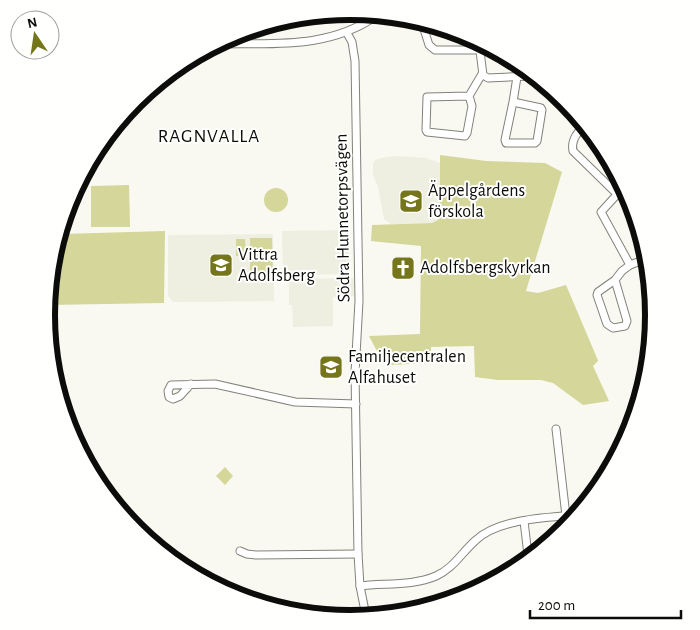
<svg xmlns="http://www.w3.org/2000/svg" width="700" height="630" font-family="'Alegreya Sans',sans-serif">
  <rect width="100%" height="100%" fill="#f9f9f2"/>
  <g fill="#eeefe0">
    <path d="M397,156L426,158L440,163V216L438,220L432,223L391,224L384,219L378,187L373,175V164L375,160L381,158Z"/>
    <path d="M348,230L349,274L283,275L282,231Z"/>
    <path d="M273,234L274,301L173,302L168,296V235Z"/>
    <path d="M354,278V296L333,297V326L293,327L292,305H289V279Z"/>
  </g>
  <g fill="#d4d69a">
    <path d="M440,155L486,161L545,163L562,172L526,291L538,293L566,285L597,358L598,361L593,366L609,401L583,405L553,383L541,380H498L475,377L474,346L431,347V363L388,365L380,357L369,336L420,334L421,246L371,241L372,225L432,223L438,220L440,216Z"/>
    <path d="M129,185L130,227H91V186Z"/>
    <circle cx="276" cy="200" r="12"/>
    <path d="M165,231L164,303L48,305L62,234Z"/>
    <path d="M250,238H272L273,273H250Z"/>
    <path d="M236,239H245L246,256H236Z"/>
    <path d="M225,467L233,476L225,485L216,476Z"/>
  </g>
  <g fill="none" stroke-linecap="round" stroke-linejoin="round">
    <g stroke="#82827b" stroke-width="9">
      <g id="minor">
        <path d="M349,12L350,17"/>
        <path d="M423,26L429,45L435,50H479"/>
        <path d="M347,33L352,42L355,61L359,301L355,373L358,554L360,586L366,616"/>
        <path d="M479,43L483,75L488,78L529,76"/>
        <path d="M220,44C275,43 328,49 376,16"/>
        <path d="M469,96L472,106L467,133L465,136L427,132L426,130L427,97L469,96L482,74"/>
        <path d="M513,102L505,140L506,143H535L537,141L542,110L541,108L513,102L517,77"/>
        <path d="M583,127C576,134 571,141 573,151L617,194"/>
        <path d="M623,188L601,212L630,265L643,260"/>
        <path d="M615,280L627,321L625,326L613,328L607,324L597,295L598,292L615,280L622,271L630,265"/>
        <path d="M191,384L180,396L173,399L169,397L168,391L171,385L215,384L295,402L356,404"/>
        <path d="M556,429L566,516"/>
        <path d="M524,521L528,555"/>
        <path d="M240,551L247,554L256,555L358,554"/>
        <path d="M360,586C385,583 413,586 436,576C454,568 462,552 476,540C499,519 544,518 575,515"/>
      </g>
    </g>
    <use href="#minor" stroke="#fff" stroke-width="7"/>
  </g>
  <defs>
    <g id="school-square" transform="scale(1.25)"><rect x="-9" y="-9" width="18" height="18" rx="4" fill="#75751b" stroke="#fffffe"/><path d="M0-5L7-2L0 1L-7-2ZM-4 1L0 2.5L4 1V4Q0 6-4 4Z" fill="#fff"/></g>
    <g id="church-square" transform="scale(1.25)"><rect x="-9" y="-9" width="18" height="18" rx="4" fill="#75751b" stroke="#fffffe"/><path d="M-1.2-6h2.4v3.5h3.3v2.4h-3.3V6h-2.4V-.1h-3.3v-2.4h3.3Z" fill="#fff"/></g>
  </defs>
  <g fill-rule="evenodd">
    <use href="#school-square" x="411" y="201"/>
    <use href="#school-square" x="221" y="265"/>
    <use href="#church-square" x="403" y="268"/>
    <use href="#school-square" x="331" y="367"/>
  </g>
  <g text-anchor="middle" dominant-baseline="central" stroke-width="4" stroke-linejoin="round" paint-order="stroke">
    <g font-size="18" fill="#0c0d0a" stroke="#fffffe" text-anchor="start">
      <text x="428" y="191">Äppelgårdens<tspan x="428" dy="21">förskola</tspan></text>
      <text x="238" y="255">Vittra<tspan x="238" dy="21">Adolfsberg</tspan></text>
      <text x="420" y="268">Adolfsbergskyrkan</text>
      <text x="348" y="357">Familjecentralen<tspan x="348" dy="21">Alfahuset</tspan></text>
    </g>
    <g font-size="18" fill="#0c0d0a" stroke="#fffffe">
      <text transform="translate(343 218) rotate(-91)">Södra Hunnetorpsvägen</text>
    </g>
    <g font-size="19" letter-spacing="1" fill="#0c0d0a" stroke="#fffffe">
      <text x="209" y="136">RAGNVALLA</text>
    </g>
  </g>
  <path d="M0 0H700V630H0ZM55 315a295 295 0 1 1 590 0a295 295 0 1 1-590 0Z" fill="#fffffe" fill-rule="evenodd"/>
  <path fill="none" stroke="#0c0d0a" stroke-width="6" d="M55 315a295 295 0 1 1 590 0a295 295 0 1 1-590 0Z"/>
  <g transform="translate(35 35) rotate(347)"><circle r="24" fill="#fffffe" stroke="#9e9e9c"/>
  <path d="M0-4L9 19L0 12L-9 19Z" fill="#75751b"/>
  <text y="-8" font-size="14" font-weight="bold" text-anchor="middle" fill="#0c0d0a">N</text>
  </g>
  <path d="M530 610v8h151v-8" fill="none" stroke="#0c0d0a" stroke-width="2.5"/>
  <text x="538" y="610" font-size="15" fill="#0c0d0a" stroke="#fffffe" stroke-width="4" paint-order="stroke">200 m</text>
</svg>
